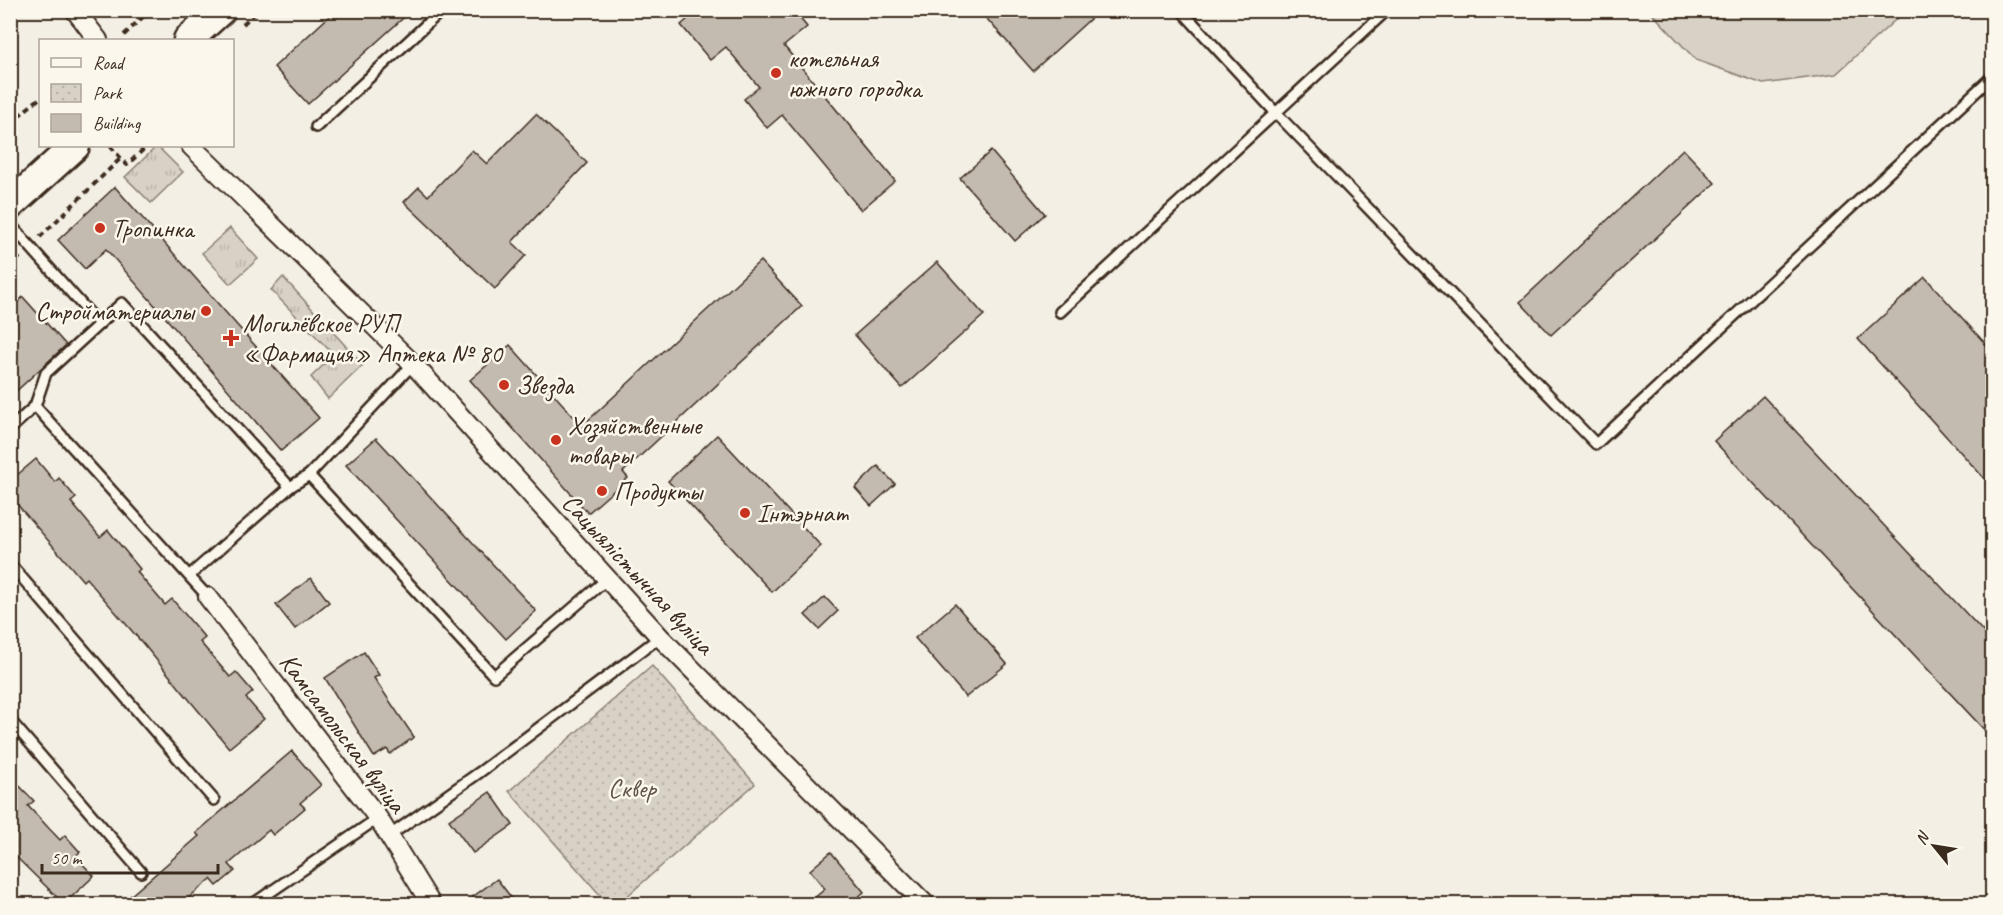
<svg xmlns="http://www.w3.org/2000/svg" width="2003" height="915" font-family="Caveat,sans-serif">
  <defs>
    <pattern id="grass-tufts" width="24" height="20" patternUnits="userSpaceOnUse" patternTransform="scale(1.5)"><rect width="24" height="20" fill="#d8d1c6"/><path d="M3 7l-1-3M5 7V3M7 7l1-3M15 17l-1-3M17 17v-4M19 17l1-3" fill="none" stroke="#bab4aa"/></pattern>
    <pattern id="park-dots" width="8" height="8" patternUnits="userSpaceOnUse" patternTransform="scale(1.5)"><rect width="8" height="8" fill="#d8d1c6"/><path d="M2 2h.1M6 6h.1" fill="none" stroke="#bab4aa" stroke-width="1.8" stroke-linecap="round"/></pattern>
  </defs>
  <rect width="100%" height="100%" fill="#f3efe4"/>
  <filter id="ink" filterUnits="userSpaceOnUse"><feTurbulence type="fractalNoise" baseFrequency=".0167" numOctaves="2"/><feDisplacementMap in="SourceGraphic" scale="12" xChannelSelector="R" yChannelSelector="G"/><feConvolveMatrix kernelMatrix="1 2 1 2 8 2 1 2 1" color-interpolation-filters="sRGB"/></filter>
  <g filter="url(#ink)">
    <g fill="url(#grass-tufts)" stroke="#8a7e72" stroke-width="1.5">
      <path d="M157,146L183,172L151,203L125,177Z"/>
      <path d="M230,228L258,259L230,284L202,253Z"/>
      <path d="M283,277L363,365L328,399L311,377L334,355L271,290Z"/>
    </g>
    <path fill="url(#park-dots)" stroke="#8a7e72" stroke-width="1.5" d="M652,666L755,784L618,904H608L509,791Z"/>
    <path fill="#d8d1c6" stroke="#8a7e72" stroke-width="1.5" d="M1650,11H1905L1836,74L1763,84L1696,60Z"/>
    <g fill="#c3bbb0" stroke="#3b2a1e" stroke-width="1.5">
      <path d="M336,10H412L308,104L274,67Z"/>
      <path d="M698,10H793L807,27L784,46L895,181L861,210L782,115L767,128L744,99L759,87L726,47L710,60L681,25Z"/>
      <path d="M979,10H1100L1033,71Z"/>
      <path d="M536,114L587,163L512,242L526,255L495,289L404,202L419,187L428,196L472,150L487,164Z"/>
      <path d="M1683,149L1715,183L1551,335L1520,302Z"/>
      <path d="M991,151L1045,214L1015,241L960,178Z"/>
      <path d="M115,187L319,418L281,451L106,249L85,269L58,240Z"/>
      <path d="M760,261L802,306L623,472L628,478L588,513L470,380L510,345L582,426Z"/>
      <path d="M937,262L984,315L902,388L855,335Z"/>
      <path d="M1925,277L1992,351V487L1858,339Z"/>
      <path d="M23,297L66,345L10,397V309Z"/>
      <path d="M1763,396L1992,641V738L1714,441Z"/>
      <path d="M717,435L821,546L772,592L668,481Z"/>
      <path d="M376,438L536,611L506,639L346,465Z"/>
      <path d="M36,459L55,482L59,478L76,498L71,502L100,537L108,530L140,569L137,572L165,605L172,599L205,638L200,642L230,677L236,672L253,692L246,698L264,719L229,748L145,646L86,578L83,581L10,496V481Z"/>
      <path d="M878,466L895,484L871,506L855,488Z"/>
      <path d="M311,578L329,602L295,629L276,605Z"/>
      <path d="M825,597L838,611L819,629L805,615Z"/>
      <path d="M955,604L1007,664L966,697L915,638Z"/>
      <path d="M364,652L379,675L374,678L414,737L390,754L387,749L374,757L325,678Z"/>
      <path d="M292,751L321,785L300,803L305,808L273,835L269,830L229,864L235,871L217,886L211,879L181,904H121L199,836L196,833Z"/>
      <path d="M10,776L34,801L28,806L60,840L65,835L80,852L75,856L94,876L64,904L10,851Z"/>
      <path d="M490,792L513,825L473,853L449,820Z"/>
      <path d="M831,852L864,892L850,904H807L825,889L810,870Z"/>
      <path d="M497,879L516,904H463Z"/>
    </g>
    <g fill="none" stroke-linecap="round" stroke-linejoin="round">
      <g stroke="#3b2a1e" stroke-width="14">
        <g id="lane">
          <path d="M1181,10L1275,112L1596,444L1992,77"/>
          <path d="M316,127L442,10"/>
          <path d="M10,224L99,324"/>
          <path d="M1060,312L1387,10"/>
          <path d="M10,429L35,406"/>
          <path d="M309,475L494,676L607,579"/>
          <path d="M10,564L214,800"/>
          <path d="M190,575L290,487L309,475L413,364"/>
          <path d="M208,597L35,406L46,373L122,303L290,487"/>
          <path d="M10,720L141,872"/>
          <path d="M389,836L480,772L660,637"/>
          <path d="M253,904L378,818"/>
        </g>
      </g>
      <g stroke="#3b2a1e" stroke-width="22">
        <g id="street">
          <path d="M75,10L98,40"/>
          <path d="M191,146L413,364L660,637L925,904"/>
          <path d="M208,597L378,818L431,904"/>
        </g>
      </g>
      <g stroke="#3b2a1e" stroke-width="33">
        <g id="primary">
          <path d="M188,40L221,10"/>
          <path d="M10,205L75,146"/>
        </g>
      </g>
      <g stroke="#3b2a1e" stroke-width="4" stroke-dasharray="6 4.5" stroke-linecap="butt">
        <path d="M243,24L258,10"/>
        <path d="M124,35L150,10"/>
        <path d="M10,123L40,98"/>
        <path d="M110,146L127,165L147,146"/>
        <path d="M40,237L121,158"/>
        <path d="M10,266L20,257"/>
      </g>
      <use href="#lane" stroke="#fbf7ec" stroke-width="9"/>
      <use href="#street" stroke="#fbf7ec" stroke-width="18"/>
      <use href="#primary" stroke="#fbf7ec" stroke-width="28"/>
    </g>
  </g>
  <g fill="#c8321e" stroke="#fbf7ec" stroke-width="2">
    <circle cx="776" cy="73" r="6"/>
    <circle cx="100" cy="228" r="6"/>
    <circle cx="206" cy="311" r="6"/>
    <path d="M228 329h6v6h6v6h-6v6h-6v-6h-6v-6h6z"/>
    <circle cx="504" cy="385" r="6"/>
    <circle cx="556" cy="440" r="6"/>
    <circle cx="602" cy="491" r="6"/>
    <circle cx="745" cy="513" r="6"/>
  </g>
  <g text-anchor="middle" dominant-baseline="central" stroke-width="5" stroke-linejoin="round" paint-order="stroke">
    <g font-size="26" fill="#3b2a1e" stroke="#fbf7ec" text-anchor="start">
      <text x="788" y="58">котельная<tspan x="788" dy="30">южного городка</tspan></text>
      <text x="112" y="228">Тропинка</text>
      <text x="194" y="311" text-anchor="end">Стройматериалы</text>
      <text x="243" y="323">Могилёвское РУП<tspan x="243" dy="30">«Фармация» Аптека № 80</tspan></text>
      <text x="516" y="385">Звезда</text>
      <text x="568" y="425">Хозяйственные<tspan x="568" dy="30">товары</tspan></text>
      <text x="614" y="491">Продукты</text>
      <text x="757" y="513">Інтэрнат</text>
    </g>
    <g font-size="26" fill="#3b2a1e" stroke="#fbf7ec">
      <text transform="translate(638 574) rotate(47)">Сацыялістычная вуліца</text>
      <text transform="translate(343 733) rotate(53)">Камсамольская вуліца</text>
    </g>
    <g font-size="26" fill="#625448" stroke="#fbf7ec">
      <text x="632" y="788">Сквер</text>
    </g>
  </g>
  <rect width="2003" height="915" fill="none" stroke="#fbf7ec" stroke-width="36"/>
  <rect x="18" y="18" width="1967" height="879" fill="none" stroke="#3b2a1e" stroke-width="2" filter="url(#ink)"/>
  <rect x="39" y="39" width="195" height="108" fill="#fbf7ec" stroke="#aea59a" stroke-width="1.5"/>
  <rect x="51" y="58" width="30" height="9" fill="#fbf7ec" stroke="#aea59a" stroke-width="1.5"/>
  <text x="93" y="69" font-size="18" fill="#3b2a1e">Road</text>
  <rect x="51" y="84" width="30" height="18" fill="url(#park-dots)" stroke="#aea59a" stroke-width="1.5"/>
  <text x="93" y="99" font-size="18" fill="#3b2a1e">Park</text>
  <rect x="51" y="114" width="30" height="18" fill="#c3bbb0" stroke="#aea59a" stroke-width="1.5"/>
  <text x="93" y="129" font-size="18" fill="#3b2a1e">Building</text>
  <g transform="translate(1934 846) rotate(300)" stroke="#fbf7ec" stroke-width="4.5" paint-order="stroke">
  <path d="M0-4.5L10 22L0 15L-10 22Z" fill="#3b2a1e"/>
  <text y="-9" font-size="16" font-weight="bold" text-anchor="middle" fill="#3b2a1e">N</text>
  </g>
  <path d="M42 864v9h176v-9" fill="none" stroke="#3b2a1e" stroke-width="3"/>
  <text x="51" y="864" font-size="18" fill="#3b2a1e" stroke="#fbf7ec" stroke-width="4.5" paint-order="stroke">50 m</text>
</svg>
